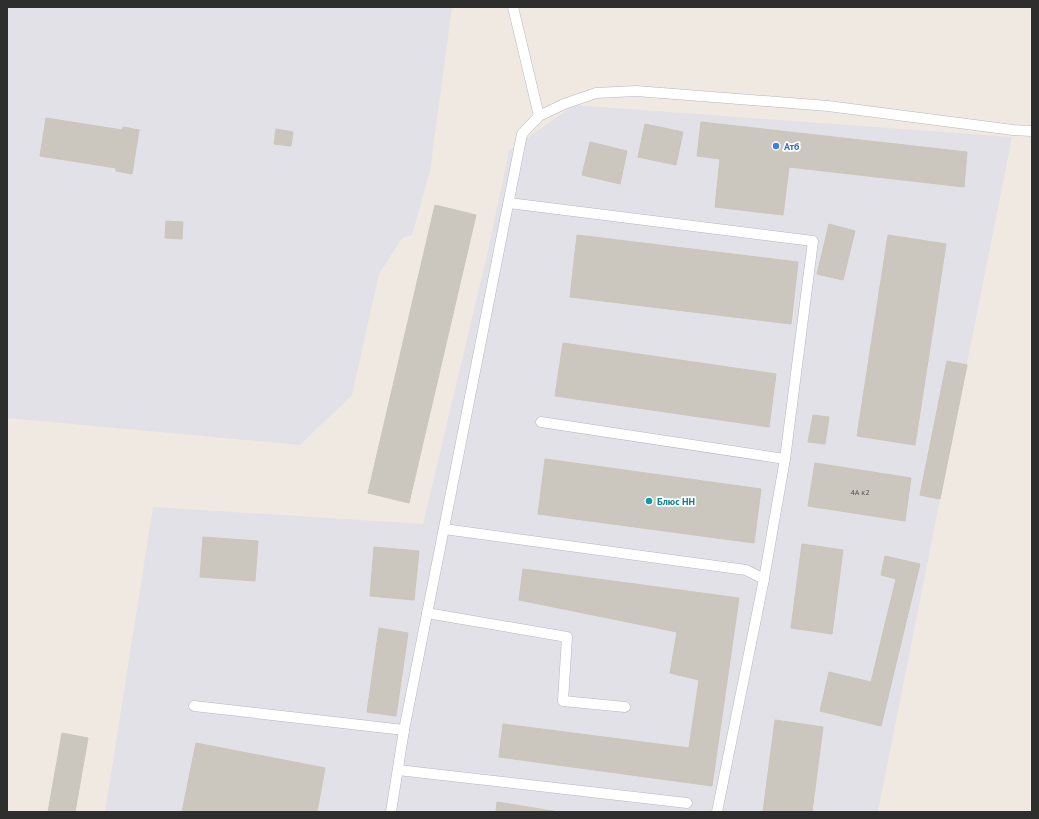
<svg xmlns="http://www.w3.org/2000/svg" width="1039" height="819" font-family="'PT Sans',sans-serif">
  <rect width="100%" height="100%" fill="#efe9e1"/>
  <g fill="#e3e1e8">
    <path d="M7,7H452L430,171L412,235L402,238L379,274L352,395L300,445L7,418Z"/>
    <path d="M574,105L1012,137L878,812H105L153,507L423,524L487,255L509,151Z"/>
  </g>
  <g fill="#cbc7bf" stroke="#cbc5ba">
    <path d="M46,118L122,130L123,127L139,130L132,174L116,171V168L40,156Z"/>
    <path d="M701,122L967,152L964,187L789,167L783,215L715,207L720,159L697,156Z"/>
    <path d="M645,124L683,132L676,165L638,157Z"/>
    <path d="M276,129L293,132L291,146L274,144Z"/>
    <path d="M590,142L627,151L620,184L582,175Z"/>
    <path d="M435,205L476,215L409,503L368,493Z"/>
    <path d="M166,221L183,222L182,239L165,238Z"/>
    <path d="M829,224L855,231L843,280L817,274Z"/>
    <path d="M577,235L798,262L791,324L570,297Z"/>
    <path d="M888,235L946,244L915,445L857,436Z"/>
    <path d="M563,343L776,374L769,427L555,396Z"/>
    <path d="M947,361L967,365L940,499L920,495Z"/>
    <path d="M813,415L829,417L825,444L808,442Z"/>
    <path d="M545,459L761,489L754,543L538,514Z"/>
    <path d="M815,463L911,478L905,521L808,506Z"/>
    <path d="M203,537L258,541L255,581L200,577Z"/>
    <path d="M802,544L843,550L832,634L791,628Z"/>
    <path d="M374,547L419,551L414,600L370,596Z"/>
    <path d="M885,556L920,564L881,726L820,711L829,672L871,682L896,579L881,575Z"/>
    <path d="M523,569L739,598L712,786L499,757L503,724L689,748L699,680L670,673L677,632L519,600Z"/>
    <path d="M379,628L408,633L396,716L367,712Z"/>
    <path d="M775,720L823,727L812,812H763Z"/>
    <path d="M62,733L88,738L75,812H48Z"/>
    <path d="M196,743L325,768L317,812H182Z"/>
    <path d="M497,802L559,812H496Z"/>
  </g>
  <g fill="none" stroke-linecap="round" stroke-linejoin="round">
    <g stroke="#b4b7c1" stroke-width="11">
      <g id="service">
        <path d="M513,7L539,116"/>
        <path d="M509,203L813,241L785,459L764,579"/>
        <path d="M541,422L785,459"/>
        <path d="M444,529L746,570L764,579L717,812"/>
        <path d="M427,613L567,637L563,701L625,707"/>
        <path d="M194,706L404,730L522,134L539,116L564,104L596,93L636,91L828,106L1013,130L1032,131"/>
        <path d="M398,770L687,803"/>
        <path d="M391,812L404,730"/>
      </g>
    </g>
    <use href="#service" stroke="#fff" stroke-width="10"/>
  </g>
  <circle fill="#3f7fe0" stroke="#fff" stroke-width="1.5" cx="776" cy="146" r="4"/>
  <circle fill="#0f9aa8" stroke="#fff" stroke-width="1.5" cx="649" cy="501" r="4"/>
  <g text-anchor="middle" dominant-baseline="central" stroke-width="3.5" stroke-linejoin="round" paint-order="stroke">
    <g font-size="8" fill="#555452">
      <text x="860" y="492">4А к2</text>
    </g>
    <g font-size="10" font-weight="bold" fill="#366cbe" stroke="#fff" text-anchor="start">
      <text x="784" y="146">Атб</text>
    </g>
    <g font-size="10" font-weight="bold" fill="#0d838f" stroke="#fff" text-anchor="start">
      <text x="657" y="501">Блюс НН</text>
    </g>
  </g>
  <rect width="1039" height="819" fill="none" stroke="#2e2e2e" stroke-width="16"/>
</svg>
